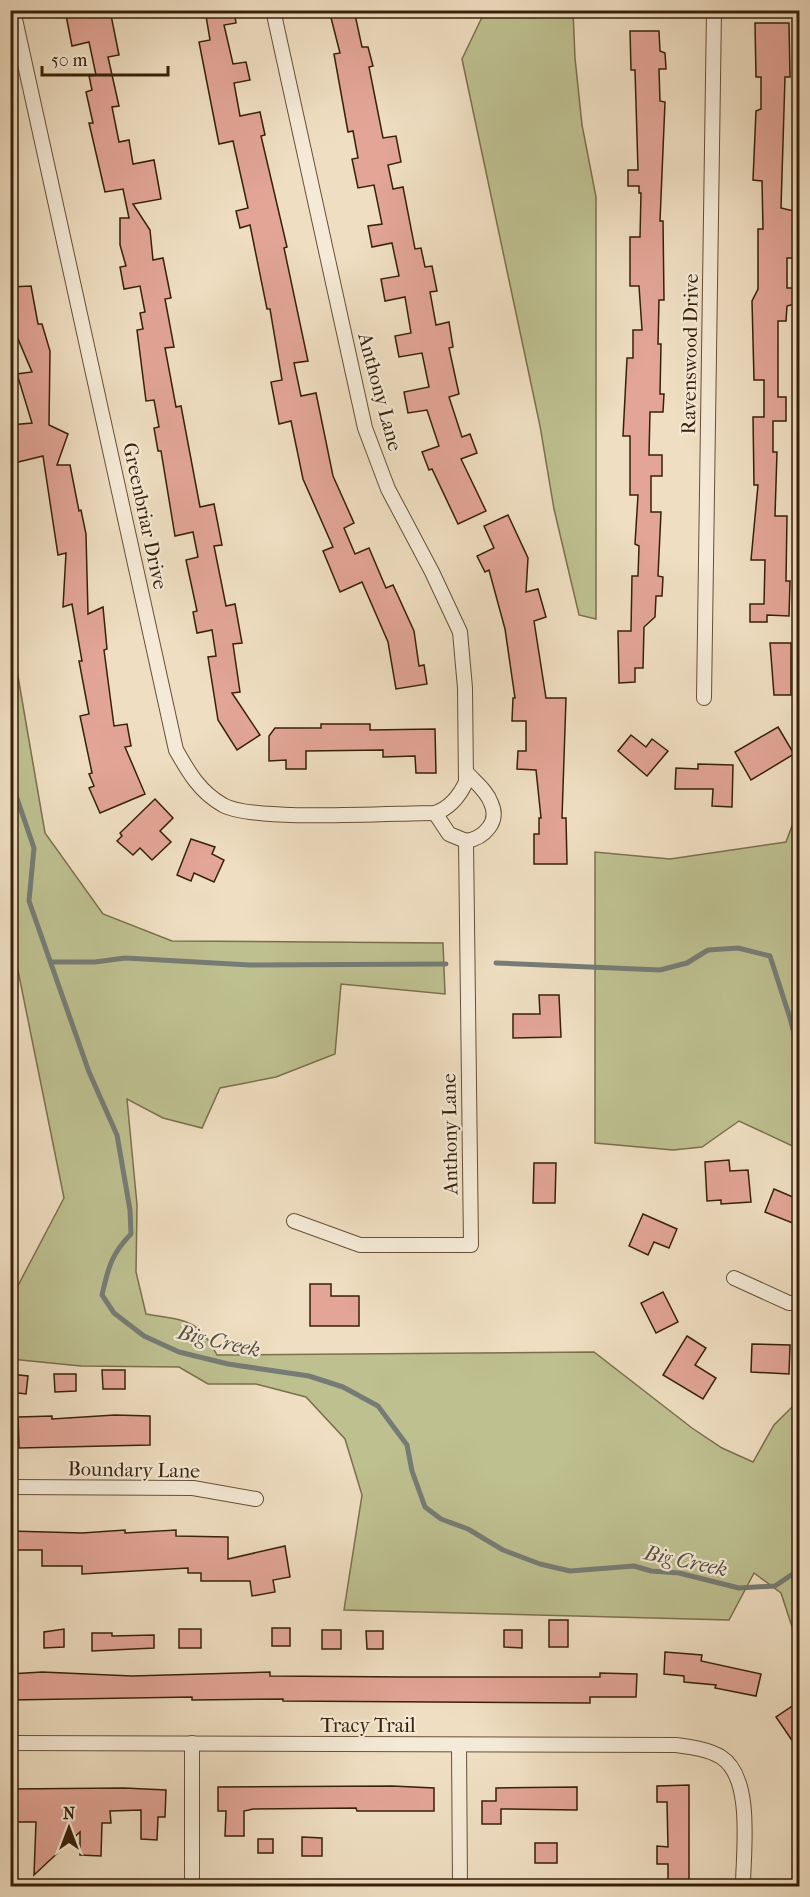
<svg xmlns="http://www.w3.org/2000/svg" width="810" height="1897" font-family="'IM FELL French Canon',serif">
  <rect width="100%" height="100%" fill="#efdec1"/>
  <filter id="stains"><feTurbulence type="fractalNoise" baseFrequency=".00333" numOctaves="4"/><feColorMatrix values="0 0 0 0 .2 0 0 0 0 .09 0 0 0 0 .02 0 0 0 .5 -.17"/></filter>
  <radialGradient id="worn" r=".72"><stop offset=".6" stop-color="#630" stop-opacity="0"/><stop offset="1" stop-color="#630" stop-opacity=".3"/></radialGradient>
  <g fill="#bec090" stroke="#7b704c" stroke-width="1.5">
    <path d="M485,11H573L575,58L582,125L596,197V619L579,615L554,509L540,426L462,59Z"/>
    <path d="M11,636L45,833L103,914L172,941L443,943L445,994L341,984L335,1054L276,1077L220,1088L202,1128L163,1118L127,1099L137,1205L136,1272L146,1314C184,1321 198,1317 217,1355L594,1352L692,1428L722,1448L753,1462L774,1425L793,1406L799,1408V1648L781,1593L754,1573L729,1620L344,1610L362,1495L345,1439L306,1397L256,1384H208L179,1367L81,1366L11,1359V1299L64,1198L11,936Z"/>
    <path d="M799,807V1149L739,1121L702,1147L673,1150L595,1143V852L670,859L786,842Z"/>
  </g>
  <g fill="none" stroke-linecap="round" stroke-linejoin="round">
    <g stroke="#767c75" stroke-width="5">
      <path d="M10,778L34,848L29,901L89,1072L117,1135L130,1210L131,1234C111,1254 108,1269 102,1295L114,1313L144,1336L179,1352L228,1364L309,1376L343,1387L378,1406L407,1445L412,1471L425,1507L441,1519L468,1529L503,1550L540,1564L570,1571L634,1566L651,1571L679,1573L739,1588L775,1586L800,1569"/>
      <path d="M51,962H95L125,958L250,965L446,964"/>
      <path d="M496,963L660,970L687,963L708,950L738,948L770,956L790,1018L800,1056"/>
    </g>
  </g>
  <g fill="#e2a596" stroke="#382109" stroke-width="1.5">
    <path d="M65,10H110L119,55L108,57L119,106L112,107L119,142L129,140L133,164L154,160L161,199L133,204L150,230L153,260L163,258L171,298L165,299L174,347L165,348L176,407L181,406L200,507L214,504L222,545L214,546L226,606L235,604L242,643L233,644L240,692L232,693L260,735L237,750L218,720L208,657L216,656L212,630L197,633L193,612L197,611L186,560L198,557L193,532L175,536L161,451H158L154,428L159,427L154,400L146,401L137,330L143,329L140,313L145,312L140,286L124,289L120,267L126,266L120,245V218H129L123,189L105,192L89,123H93L86,92L92,90L89,76L96,75L89,42L72,46Z"/>
    <path d="M205,10H234L236,23L224,25L233,64L246,62L250,80L234,83L240,116L260,112L265,135L261,136L287,247L284,248L308,361L294,363L301,396L316,393L333,476L354,523L344,528L355,554L369,548L386,588L393,585L414,631L419,666L424,665L427,684L396,689L388,642L362,582L340,592L323,551L333,547L303,479L291,421L279,424L271,382L282,380L270,309H267L250,225L240,228L236,211L248,208L233,141L219,144L199,42L210,40Z"/>
    <path d="M329,10H354L362,47H368L373,66L369,67L383,138L396,136L401,162L388,165L393,189L403,187L415,249L421,248L425,267L432,266L437,291L430,292L436,325L449,322L453,347L449,348L459,394L449,397L462,437L470,434L477,453L461,459L486,511L458,524L432,469L429,470L422,452L439,446L427,410L408,413L404,392L429,387L422,353L399,357L395,336L411,333L405,297L385,301L381,279L399,276L392,243L372,247L368,226L382,224L374,185L358,188L352,159L358,158L353,131L348,132L334,54L340,53Z"/>
    <path d="M755,23H789L790,77H785L781,208L798,212V258H787V288H795L798,303L787,306L786,321H778V397H786V421H773V452H777L775,516H787L786,581H790L789,616L767,615V622H750V604H764L765,560H751L758,485H754L753,417H764V380H754L752,301L758,289V229H763L762,181L753,180L756,111L761,109V77H756Z"/>
    <path d="M630,31H659L660,51L665,53L666,69H659L660,101L665,102L660,221H663L664,300H659L658,344H661L660,394H664L663,412H650L649,455H662V476H651V512H661L658,576L663,577L662,596H656L655,617L644,627L643,668H635V682L619,683L618,631H631L632,576H638L639,546L635,544L638,495H630V436H623L627,358H633V330H642L639,286H630V237H640L641,193H639V186H628V170H638L635,70H631Z"/>
    <path d="M31,286L38,324H42L50,351L49,425L68,434L57,465H70L79,511L81,510L86,534L88,614L103,607L107,649L104,650L114,726L127,724L131,746L125,747L145,794L100,813L89,788L94,786L89,774L92,773L80,716L89,714L79,661H82L72,604L63,607L66,553L58,555L43,456L10,464V425L32,423L17,374L32,372L10,320V287Z"/>
    <path d="M508,515L528,558L526,592L538,589L546,617L534,621L546,698H566L562,818H566L567,864H534V834H539V818H541L536,770L517,769L518,751H526V721H512L513,698H515L505,629L489,570L485,572L477,556L494,548L484,526Z"/>
    <path d="M770,643H791V695H774Z"/>
    <path d="M321,724H370V730L435,729L436,773H416L415,756L383,757V750L306,751V769H286V760L269,761V736L275,728H321Z"/>
    <path d="M778,727L794,754L751,780L735,752Z"/>
    <path d="M631,735L646,747L652,739L668,751L647,776L618,751Z"/>
    <path d="M698,764L733,765L732,807L712,806L713,789H675L676,768L698,769Z"/>
    <path d="M155,799L173,818L160,831L171,842L152,860L140,848L133,855L117,841L122,836L120,833Z"/>
    <path d="M191,839L215,847L212,854L224,860L214,882L194,873L191,881L177,875Z"/>
    <path d="M539,995H559L561,1037L513,1038V1014H540Z"/>
    <path d="M729,1160L730,1171L748,1170L751,1202L721,1204V1200L707,1201L705,1162Z"/>
    <path d="M534,1163H556L555,1203H533Z"/>
    <path d="M774,1189L800,1200V1226L765,1212Z"/>
    <path d="M643,1214L677,1229L669,1248L654,1242L648,1255L629,1246Z"/>
    <path d="M310,1284H331V1296H359V1326H310Z"/>
    <path d="M663,1292L678,1322L656,1333L641,1303Z"/>
    <path d="M687,1336L706,1348L695,1365L716,1378L703,1399L663,1375Z"/>
    <path d="M752,1344L790,1345L789,1374L751,1372Z"/>
    <path d="M102,1370H125V1389H103Z"/>
    <path d="M10,1374L28,1376L26,1394L10,1392Z"/>
    <path d="M54,1374H76V1391L55,1392Z"/>
    <path d="M115,1415L150,1416V1445L19,1448L18,1417L52,1416V1419Z"/>
    <path d="M125,1530V1533L176,1530V1536L228,1537V1559L285,1546L290,1577L273,1580L275,1592L252,1596L250,1581H201V1573H188V1568L82,1574V1566H42V1550H10V1531L82,1533Z"/>
    <rect x="549" y="1620" width="19" height="27"/>
    <rect x="272" y="1628" width="18" height="18"/>
    <path d="M64,1629V1647L44,1648V1632Z"/>
    <rect x="179" y="1629" width="22" height="19"/>
    <rect x="322" y="1630" width="19" height="19"/>
    <path d="M504,1630H522V1648L504,1647Z"/>
    <path d="M366,1631H383V1649H367Z"/>
    <path d="M92,1633H112V1636L154,1635V1648L92,1651Z"/>
    <path d="M665,1652L702,1655L701,1661L761,1674L756,1696L715,1688L716,1685L684,1682V1676L664,1674Z"/>
    <path d="M42,1672L132,1676L270,1672V1676L407,1677H600V1673L637,1674L636,1697H590V1703L283,1701V1699L192,1700V1697L10,1700V1674Z"/>
    <path d="M800,1701V1752L776,1717Z"/>
    <path d="M689,1785V1883H668V1864H657V1846L668,1847L667,1802H657V1786Z"/>
    <path d="M392,1786L434,1788V1811H357L356,1808L253,1809L244,1811V1836H225L226,1811H218V1787Z"/>
    <path d="M577,1787V1810L501,1809V1824H482V1801H496V1788Z"/>
    <path d="M124,1788L166,1790L165,1817H158L157,1840L141,1839V1810L110,1811L111,1823H102L101,1856L80,1855V1832L34,1875L36,1822H10V1789Z"/>
    <path d="M302,1837L322,1838V1856H302Z"/>
    <rect x="258" y="1839" width="15" height="14"/>
    <rect x="535" y="1843" width="22" height="20"/>
  </g>
  <g fill="none" stroke-linecap="round" stroke-linejoin="round">
    <g stroke="#665037" stroke-width="16">
      <g id="minor">
        <path d="M13,10L176,750C189,773 200,792 223,805C251,822 394,813 435,813C450,808 459,797 466,782L465,688L460,632L432,572L388,489L365,428L273,10"/>
        <path d="M704,698L714,10"/>
        <path d="M435,813L449,834L466,841"/>
        <path d="M294,1221L360,1245H471L466,841C484,838 500,822 491,803C487,791 475,782 467,773"/>
        <path d="M734,1278L789,1303H800"/>
        <path d="M10,1487L193,1488L256,1499"/>
        <path d="M10,1743L676,1745C691,1747 708,1749 721,1757C754,1778 743,1853 743,1886"/>
        <path d="M192,1743V1886"/>
        <path d="M459,1745L460,1886"/>
      </g>
    </g>
    <use href="#minor" stroke="#f5ead7" stroke-width="14"/>
  </g>
  <g text-anchor="middle" dominant-baseline="central" stroke-width="4.5" stroke-linejoin="round" paint-order="stroke">
    <g font-size="20" fill="#382109" stroke="#f5ead7">
      <text transform="translate(690 354) rotate(-89)">Ravenswood Drive</text>
      <text transform="translate(380 392) rotate(75)">Anthony Lane</text>
      <text transform="translate(145 516) rotate(78)">Greenbriar Drive</text>
      <text transform="translate(450 1134) rotate(-91)">Anthony Lane</text>
      <text transform="translate(134 1470) rotate(1)">Boundary Lane</text>
      <text x="368" y="1725">Tracy Trail</text>
    </g>
    <g font-size="21" font-style="italic" fill="#574f3f" stroke="#f5ead7">
      <text transform="translate(219 1341) rotate(13)">Big Creek</text>
      <text transform="translate(686 1561) rotate(12)">Big Creek</text>
    </g>
  </g>
  <rect width="810" height="1897" fill="none" stroke="#efdec1" stroke-width="36"/>
  <rect x="12" y="12" width="786" height="1873" fill="none" stroke="#382109" stroke-width="3"/>
  <rect x="18" y="18" width="774" height="1861" fill="none" stroke="#382109" stroke-width="1.5"/>
  <g transform="translate(69 1828)" stroke="#f5ead7" stroke-width="4.5" paint-order="stroke">
  <path d="M0-4.5L10 22L0 15L-10 22Z" fill="#382109"/>
  <text y="-9" font-size="16" font-weight="bold" text-anchor="middle" fill="#382109">N</text>
  </g>
  <path d="M42 66v9h126v-9" fill="none" stroke="#382109" stroke-width="3"/>
  <text x="51" y="66" font-size="18" fill="#382109" stroke="#f5ead7" stroke-width="4.5" paint-order="stroke">50 m</text>
  <rect width="100%" height="100%" filter="url(#stains)"/>
  <rect width="100%" height="100%" fill="url(#worn)"/>
</svg>
